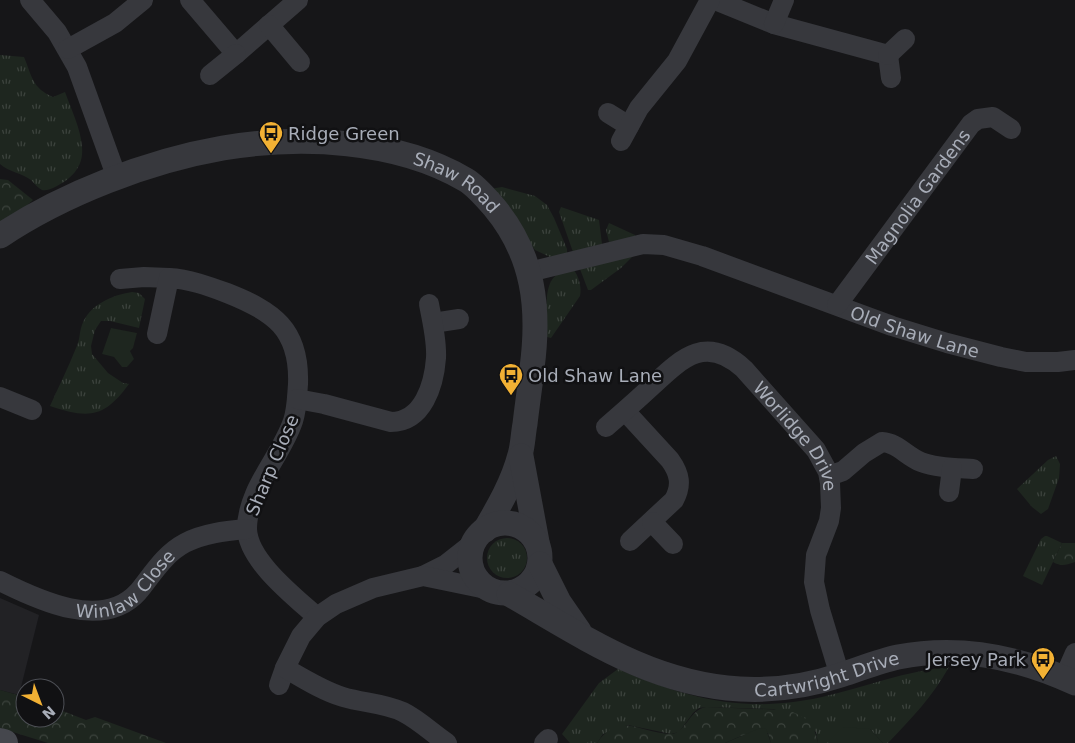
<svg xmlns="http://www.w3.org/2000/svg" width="1075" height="743" font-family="'DejaVu Sans',sans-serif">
  <defs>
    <pattern id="grass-tufts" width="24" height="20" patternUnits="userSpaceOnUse" patternTransform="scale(1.25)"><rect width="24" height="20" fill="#1e261f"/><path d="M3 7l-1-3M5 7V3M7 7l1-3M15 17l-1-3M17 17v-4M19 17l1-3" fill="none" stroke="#3c433d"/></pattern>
    <pattern id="forest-crowns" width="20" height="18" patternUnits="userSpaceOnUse" patternTransform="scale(1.25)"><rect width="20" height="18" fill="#1e261f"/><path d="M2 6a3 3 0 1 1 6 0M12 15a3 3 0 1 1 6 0" fill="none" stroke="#3c433d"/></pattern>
  </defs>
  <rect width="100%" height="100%" fill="#161618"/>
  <path fill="#222225" d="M0,598L39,615L19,695L0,690Z"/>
  <g fill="url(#grass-tufts)">
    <path d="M0,55L24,57C32,76 32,88 53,97L65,92C71,109 81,129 82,147C84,168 70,180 53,188C50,189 46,191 42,190C38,188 34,183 31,180C22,173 9,172 0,164Z"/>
    <path d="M502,187L535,196L547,205L554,218L567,249V255L550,257L535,250L490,189Z"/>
    <path d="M561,207L599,220L602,244L573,252L559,212Z"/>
    <path d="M609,223L635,235L636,238L609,242L606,230Z"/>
    <path d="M636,253L621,268L591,290H588L580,269Z"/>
    <path d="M573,269C579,276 582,288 580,296L551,338L547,337C548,321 541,283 558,274C563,272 569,271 573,269Z"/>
    <path d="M132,292L139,293L145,299L139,328L110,321H101L95,330L91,346L92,354L108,373L123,383L129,384C104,418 89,419 50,406C59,386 68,368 76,348C80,341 79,333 82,325C89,305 112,295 132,292Z"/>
    <path d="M1056,456L1060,464L1059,478L1048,509L1041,514L1032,507L1017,489L1048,460Z"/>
    <path d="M1045,536H1047L1062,543L1042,585L1023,576L1041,539Z"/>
    <circle cx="507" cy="558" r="20"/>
    <path d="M949,667C933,696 911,719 888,743H883L870,729L829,741V743H818L816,732L774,709L706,707L699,708L693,713L679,732L671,734L628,725L603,734L597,743H570L562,734L599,683L618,669C688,699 746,714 822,697C865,687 905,671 949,667Z"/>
  </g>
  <g fill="url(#forest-crowns)">
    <path d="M0,179L8,180L33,200L0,230Z"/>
    <path d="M1062,543H1075V562C1065,565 1062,567 1053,562Z"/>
    <path d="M0,690L25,697V718H55V708L86,720L95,717L166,743H48L0,728Z"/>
    <path d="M706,707L786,710C806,716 814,722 818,743H771L768,733L741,736L725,743H597C620,710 641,734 671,734C685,734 689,710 706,707Z"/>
  </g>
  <g fill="#1e261f">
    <path d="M111,328L137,333L133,348L130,351L134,359L127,367H122L114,357L102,354Z"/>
    <path d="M843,727L870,729L883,743H829V741Z"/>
    <path d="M760,728L766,729L771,743H725Z"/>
  </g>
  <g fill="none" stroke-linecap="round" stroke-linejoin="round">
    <g stroke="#37383d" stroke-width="20">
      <path d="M30,0L57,32L77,67L117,178"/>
      <path d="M190,0L236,54L298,0"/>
      <path d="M715,0L774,24L888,55L891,78"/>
      <path d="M774,24L784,0"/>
      <path d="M269,25L300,62"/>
      <path d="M68,49L115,23L143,0"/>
      <path d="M888,55L905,39"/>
      <path d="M210,75L236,54"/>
      <path d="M608,113L629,126"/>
      <path d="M621,141L639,108L677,61L710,0"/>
      <path id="s1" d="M529,272L643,244L664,245L702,256L892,326L947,343L1001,357L1026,362H1058L1075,360"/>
      <path d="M120,279L144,277L169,278"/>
      <path id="s2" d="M837,305L971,124L978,119L993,117L1011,129"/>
      <path d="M433,323L459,319"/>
      <path d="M157,334L169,278C189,279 208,286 227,293C273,311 300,329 298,384C297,396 297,409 293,421C281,457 247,489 247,529C248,561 295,597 317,617"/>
      <path d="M0,397L32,410"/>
      <path d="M297,399L324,404L391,422C423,422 434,385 436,358C437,340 432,321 429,304"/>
      <path d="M625,411L670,460C680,474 682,485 674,500L630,541"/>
      <path id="s3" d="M606,427C621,414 637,400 652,386C682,358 706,334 744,369L816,450L828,472L830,483L831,508L829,521L816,555L814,582L820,610L840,676"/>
      <path d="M829,476L843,471L864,453L882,442C898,443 906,456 921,462C936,468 956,468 973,469"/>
      <path d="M949,492L952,468"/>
      <path d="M652,522L673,544"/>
      <path d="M423,576L445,565L473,543"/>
      <path id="s4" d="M0,581C38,600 103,631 138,592C152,575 164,554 185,543C204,533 226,531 247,529"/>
      <path d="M1064,678L1075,653"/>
      <path d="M279,685L285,668"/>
      <path d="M447,743C432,733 419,720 403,712C384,703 363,703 343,697C323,691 304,679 285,668L301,636L317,617L336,604L373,588L423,576L486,589"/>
      <path d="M544,743L548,739"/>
    </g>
    <g stroke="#37383d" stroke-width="25">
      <path id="s5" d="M0,236C63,194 148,161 223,148C300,135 397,139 466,180C476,186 486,198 494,207C534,255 540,308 532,368C530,387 527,406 525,424C523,434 523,445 520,455C513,482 499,506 485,530"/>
      <path d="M521,456L537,542"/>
      <circle cx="505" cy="558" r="35"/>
      <path d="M540,564L559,602L579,631"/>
      <path id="s6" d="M509,594C584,637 651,684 740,689C775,691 808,686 841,675C860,669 879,661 898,657C960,645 1019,657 1075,683"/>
    </g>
    <path stroke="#45474d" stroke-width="28" d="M0,742L4,743"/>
  </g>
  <defs>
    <g id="bus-pin" transform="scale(1.25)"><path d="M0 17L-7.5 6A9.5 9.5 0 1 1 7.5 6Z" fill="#f2b134" stroke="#111113"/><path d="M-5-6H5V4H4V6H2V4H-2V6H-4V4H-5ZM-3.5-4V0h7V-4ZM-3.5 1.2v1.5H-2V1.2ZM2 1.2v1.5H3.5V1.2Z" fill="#111"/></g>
  </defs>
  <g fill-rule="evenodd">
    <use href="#bus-pin" x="271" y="133"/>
    <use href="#bus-pin" x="511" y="375"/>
    <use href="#bus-pin" x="1043" y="659"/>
  </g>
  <g text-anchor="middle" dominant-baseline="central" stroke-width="5" stroke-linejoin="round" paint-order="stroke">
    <g font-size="18" fill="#a8adb8" stroke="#111113" text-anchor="start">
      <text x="288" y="133">Ridge Green</text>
      <text x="528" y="375">Old Shaw Lane</text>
      <text x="1026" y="659" text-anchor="end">Jersey Park</text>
    </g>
    <g font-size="18" fill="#a8adb8" stroke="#111113">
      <text stroke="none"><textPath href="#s5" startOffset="484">Shaw Road</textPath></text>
      <text stroke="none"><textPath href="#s2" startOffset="135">Magnolia Gardens</textPath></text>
      <text stroke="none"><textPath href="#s1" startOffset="404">Old Shaw Lane</textPath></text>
      <text stroke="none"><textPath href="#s3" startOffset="256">Worlidge Drive</textPath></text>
      <text transform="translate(272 465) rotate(-67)">Sharp Close</text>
      <text stroke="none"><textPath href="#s4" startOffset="141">Winlaw Close</textPath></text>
      <text stroke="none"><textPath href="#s6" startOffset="341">Cartwright Drive</textPath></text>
    </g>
  </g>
  <g transform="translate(40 703) rotate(138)"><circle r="24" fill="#111113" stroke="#4d4f55"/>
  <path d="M0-4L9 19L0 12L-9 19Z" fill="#f2b134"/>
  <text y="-8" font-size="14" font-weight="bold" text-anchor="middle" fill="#a8adb8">N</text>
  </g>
</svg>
